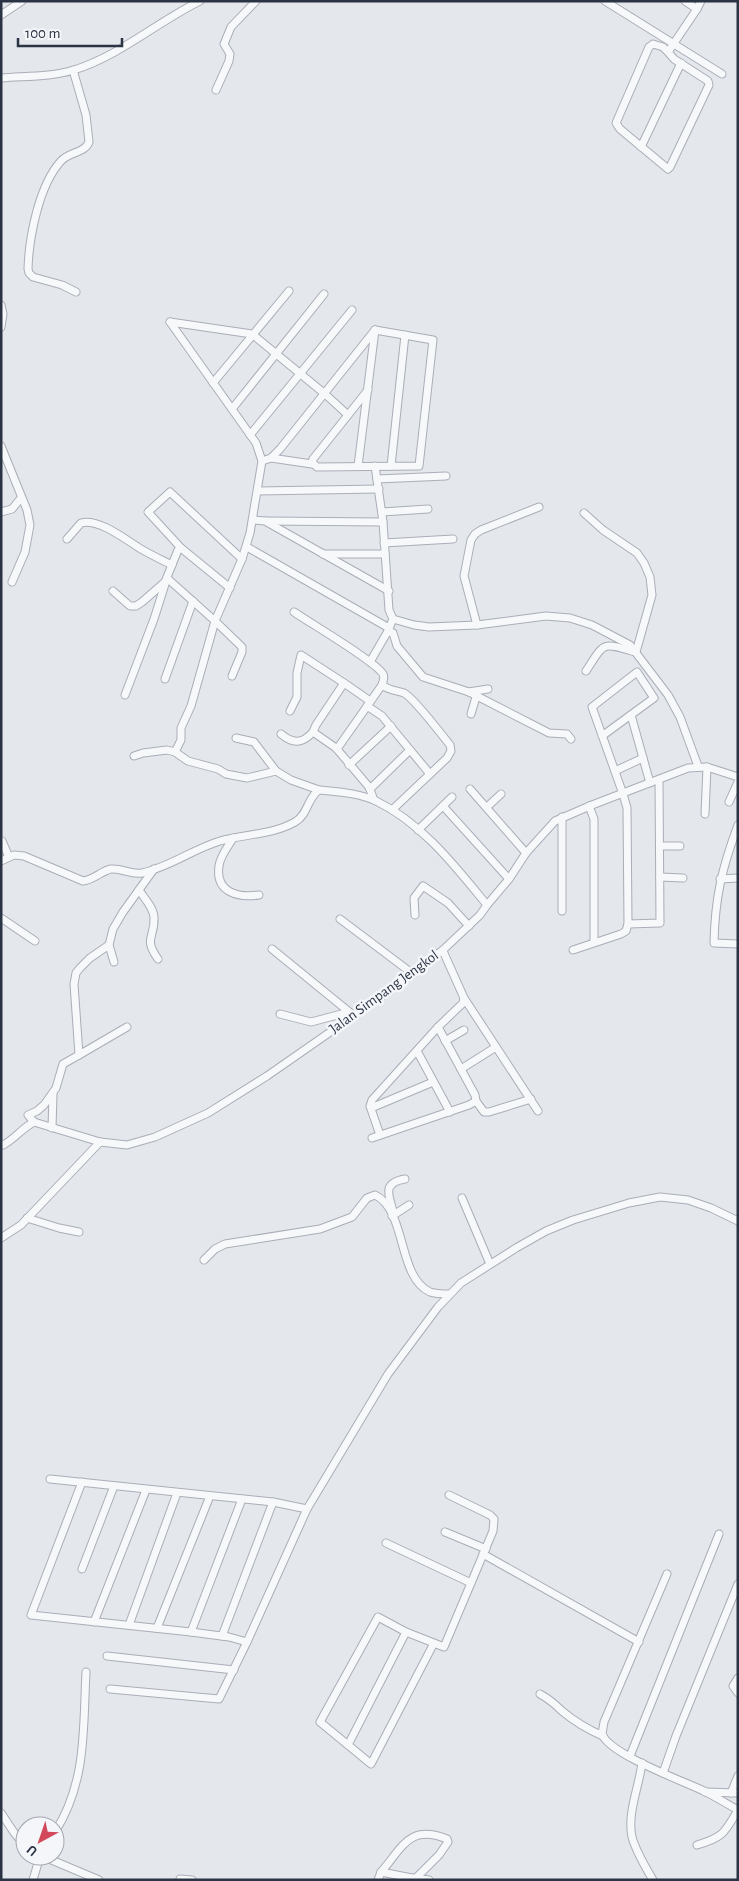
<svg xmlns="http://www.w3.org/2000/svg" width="739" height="1881" font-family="'Alegreya Sans',sans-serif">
  <rect width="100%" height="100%" fill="#e4e7ec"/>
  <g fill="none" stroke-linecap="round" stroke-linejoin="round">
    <g stroke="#a9aeb7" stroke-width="9">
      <g id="street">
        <path d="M605,1L722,74"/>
        <path d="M685,1L697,9L701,1"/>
        <path d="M1,15L22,1"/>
        <path d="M668,52L663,47L653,44L649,47L616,123L620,129L668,169L670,167L709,85L708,81L674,59L668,52L697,9"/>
        <path d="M73,70L86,115L89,142C85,153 69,152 61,161C39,185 29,237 28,269L29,273L33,277L62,285L76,292"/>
        <path d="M1,78C25,76 51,77 74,70C121,55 157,22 200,1"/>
        <path d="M216,90L229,61L230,54L224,44L231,27L256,1"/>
        <path d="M641,147L681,63"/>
        <path d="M1,305L3,314L1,327"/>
        <path d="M170,322L256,443L262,461L250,533L242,559L215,621L191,706L181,728V740L175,752"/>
        <path d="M170,322L252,334L325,394L348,415"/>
        <path d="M213,383L289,291"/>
        <path d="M368,390L313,459L312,462L317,467L419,466L433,340L375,330"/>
        <path d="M232,409L324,294"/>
        <path d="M250,435L352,310"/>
        <path d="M1,446L27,510L30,525L25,552L12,582"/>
        <path d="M271,458L312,464"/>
        <path d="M262,461L271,458L280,449L375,330"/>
        <path d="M358,466L375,330"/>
        <path d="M391,466L405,335"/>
        <path d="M377,479L446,476"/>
        <path d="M258,491L379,489"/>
        <path d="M1,512L12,509L21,498"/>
        <path d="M382,512L428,509"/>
        <path d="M584,513L603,530L637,553L644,563L650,577L652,595L636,652"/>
        <path d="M253,520L265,521L389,591"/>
        <path d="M266,521L383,522"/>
        <path d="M67,539L81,523C99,518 126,540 141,549C151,555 162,560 172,565"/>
        <path d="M384,543L453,539"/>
        <path d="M247,547L389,628"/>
        <path d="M181,548L148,512L170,492L242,559"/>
        <path d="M323,554H385"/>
        <path d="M113,591L130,606H136L142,602L165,582L178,550L181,548L230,588"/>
        <path d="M294,612C310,623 375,661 383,674C385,678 383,681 382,685L337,749"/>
        <path d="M393,619L414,625L429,627L477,625L546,616L570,618L592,625L630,645L668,695L680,717L698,766"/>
        <path d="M477,625L464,576L471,540L475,534L481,530L539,507"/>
        <path d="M388,631L393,633L397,646L423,677L469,692L549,733L567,734L571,739"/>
        <path d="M370,662L388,631L393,619L389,610L383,522L375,466"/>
        <path d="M586,671C605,642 601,642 635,652"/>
        <path d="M165,679L193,601"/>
        <path d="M382,685C390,691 396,690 404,693C414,698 441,734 450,745L451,751L447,758L392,810"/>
        <path d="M469,692L488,689"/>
        <path d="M125,695L154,619L167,578L215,621L242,647V652L232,676"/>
        <path d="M367,706L382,716L430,774"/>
        <path d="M290,711L297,697V673L301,655L344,683"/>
        <path d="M471,714L476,697"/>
        <path d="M631,715L650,783"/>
        <path d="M313,732L316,725L344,683L370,701"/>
        <path d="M281,734C293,744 302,744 313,732L336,748L369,787L374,800"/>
        <path d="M602,736L654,698L637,672L592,707L623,794L627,808L628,924L660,923L659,780"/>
        <path d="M236,738L254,742L276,771"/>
        <path d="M134,756L143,753L167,750L175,752L188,761L218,769L226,774L247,778L276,771L291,780L319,790"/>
        <path d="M349,765L391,726"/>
        <path d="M615,771L643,758"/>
        <path d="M370,789L410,750"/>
        <path d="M470,789L526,853"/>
        <path d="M729,802L738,782"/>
        <path d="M443,806L509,879"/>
        <path d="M589,806L594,819V942"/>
        <path d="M487,807L501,794"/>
        <path d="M705,814L707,767"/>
        <path d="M738,825C722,868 715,897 714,943L738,944"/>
        <path d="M418,830L452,797"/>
        <path d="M233,838C228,847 220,856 219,866C215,893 239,898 259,895"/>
        <path d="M2,841L9,857"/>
        <path d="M660,846H680"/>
        <path d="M1,861L14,855L24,856L83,881C94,880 101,871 111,869C122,868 131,875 142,873C170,867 193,849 220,841C244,834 272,835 295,822C308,815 307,798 319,790C338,792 359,793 376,801C422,823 455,866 487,905"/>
        <path d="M154,869L123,912L113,929L109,945L90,958L80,968L76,973L74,984L79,1055L63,1064L56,1088L44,1105L37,1111L28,1115L34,1122L100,1142L127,1145L155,1137L208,1113L267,1076L392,989L444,949L480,915L487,905L509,879L526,853L555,821L592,805L688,768L707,767L738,777"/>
        <path d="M660,877L683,878"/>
        <path d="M720,879L738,878"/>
        <path d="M139,890C144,898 154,908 154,918C155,938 143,938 158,959"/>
        <path d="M562,911V817"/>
        <path d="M415,915L414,898L423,886L448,903L469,926"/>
        <path d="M1,918L35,941"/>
        <path d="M340,919L413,974"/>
        <path d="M109,945L114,962"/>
        <path d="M272,949L353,1015"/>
        <path d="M573,950L621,934L626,931L628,924"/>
        <path d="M464,998L538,1111"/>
        <path d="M280,1014L311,1022L349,1012"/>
        <path d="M445,1041L464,1030"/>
        <path d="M417,1051L450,1112"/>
        <path d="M79,1055L127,1027"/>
        <path d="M461,1069L496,1047"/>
        <path d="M476,1101L484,1112H489L531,1099"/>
        <path d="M371,1108L433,1082"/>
        <path d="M52,1128L53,1094"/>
        <path d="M380,1135L370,1106L372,1100L438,1027L463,1003L464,998L443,951"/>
        <path d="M372,1138L469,1105L476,1101L475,1095L438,1027"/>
        <path d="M1,1144L3,1145C15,1139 22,1128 34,1122"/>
        <path d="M462,1198L490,1264"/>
        <path d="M394,1214C389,1196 381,1183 405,1179"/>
        <path d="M392,1216L409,1205"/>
        <path d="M27,1218L59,1228L79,1232"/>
        <path d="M1,1238L21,1225L100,1142"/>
        <path d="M204,1260L215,1249L225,1244L320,1229L352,1217L367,1198L375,1195C407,1210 397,1277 430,1292C436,1294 442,1294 449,1294"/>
        <path d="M50,1479L273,1502L307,1509L388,1374L438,1307L461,1283L516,1248L546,1231L573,1220L629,1203L660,1197L688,1200L711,1208L738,1221"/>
        <path d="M82,1482L31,1615L191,1632L229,1637L247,1642L307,1509"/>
        <path d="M445,1532L486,1549"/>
        <path d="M386,1543L471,1583"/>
        <path d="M483,1554L639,1642"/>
        <path d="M82,1569L114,1486"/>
        <path d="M667,1574L604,1722L602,1734C609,1754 683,1781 704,1791C716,1797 727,1804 738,1810C724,1833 724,1837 697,1845"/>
        <path d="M94,1622L146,1490"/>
        <path d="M129,1625L177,1493"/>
        <path d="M157,1628L210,1496"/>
        <path d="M191,1632L242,1499"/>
        <path d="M222,1636L273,1502"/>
        <path d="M434,1643L371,1764L348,1745L406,1632L444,1647L493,1531L494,1519L490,1515L449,1495"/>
        <path d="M107,1656L234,1670"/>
        <path d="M738,1678L733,1686L738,1693"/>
        <path d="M110,1689L219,1699L247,1642"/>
        <path d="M540,1694C549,1699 555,1704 562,1711C574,1721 589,1730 603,1736"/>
        <path d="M348,1745L320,1722L378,1617L406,1632"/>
        <path d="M630,1756L719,1534"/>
        <path d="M642,1763C639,1787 627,1813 632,1837C636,1852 645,1866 653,1880"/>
        <path d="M663,1773L676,1736L738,1584"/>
        <path d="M705,1792L738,1793"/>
        <path d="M731,1793L738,1776"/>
        <path d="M1,1813L15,1834L25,1845"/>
        <path d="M55,1832C87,1782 83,1728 86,1672"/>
        <path d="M42,1856L99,1880"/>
        <path d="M381,1872C403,1847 409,1824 447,1839L448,1842L439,1855L416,1878"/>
        <path d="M413,1878L429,1880"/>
        <path d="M180,1879L192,1880"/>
        <path d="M33,1880L40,1856"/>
        <path d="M378,1880L381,1872L412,1878"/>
      </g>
    </g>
    <use href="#street" stroke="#f7f8fa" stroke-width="7"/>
  </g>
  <g text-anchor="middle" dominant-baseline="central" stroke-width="5" stroke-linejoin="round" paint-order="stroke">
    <g font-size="15" fill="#2b3445" stroke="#f4f6f9">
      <text transform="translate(384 992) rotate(-36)">Jalan Simpang Jengkol</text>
    </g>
  </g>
  <rect width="739" height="1881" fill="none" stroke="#2b3445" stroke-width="5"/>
  <g transform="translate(40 1841) rotate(220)"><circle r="24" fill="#f4f6f9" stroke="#a4a8b1"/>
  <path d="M0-4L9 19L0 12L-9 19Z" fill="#d1495b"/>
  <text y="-8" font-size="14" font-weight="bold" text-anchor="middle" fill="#2b3445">U</text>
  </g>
  <path d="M18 38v8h104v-8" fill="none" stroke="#2b3445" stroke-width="2.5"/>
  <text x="25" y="38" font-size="15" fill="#2b3445" stroke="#f4f6f9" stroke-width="4" paint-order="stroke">100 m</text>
</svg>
